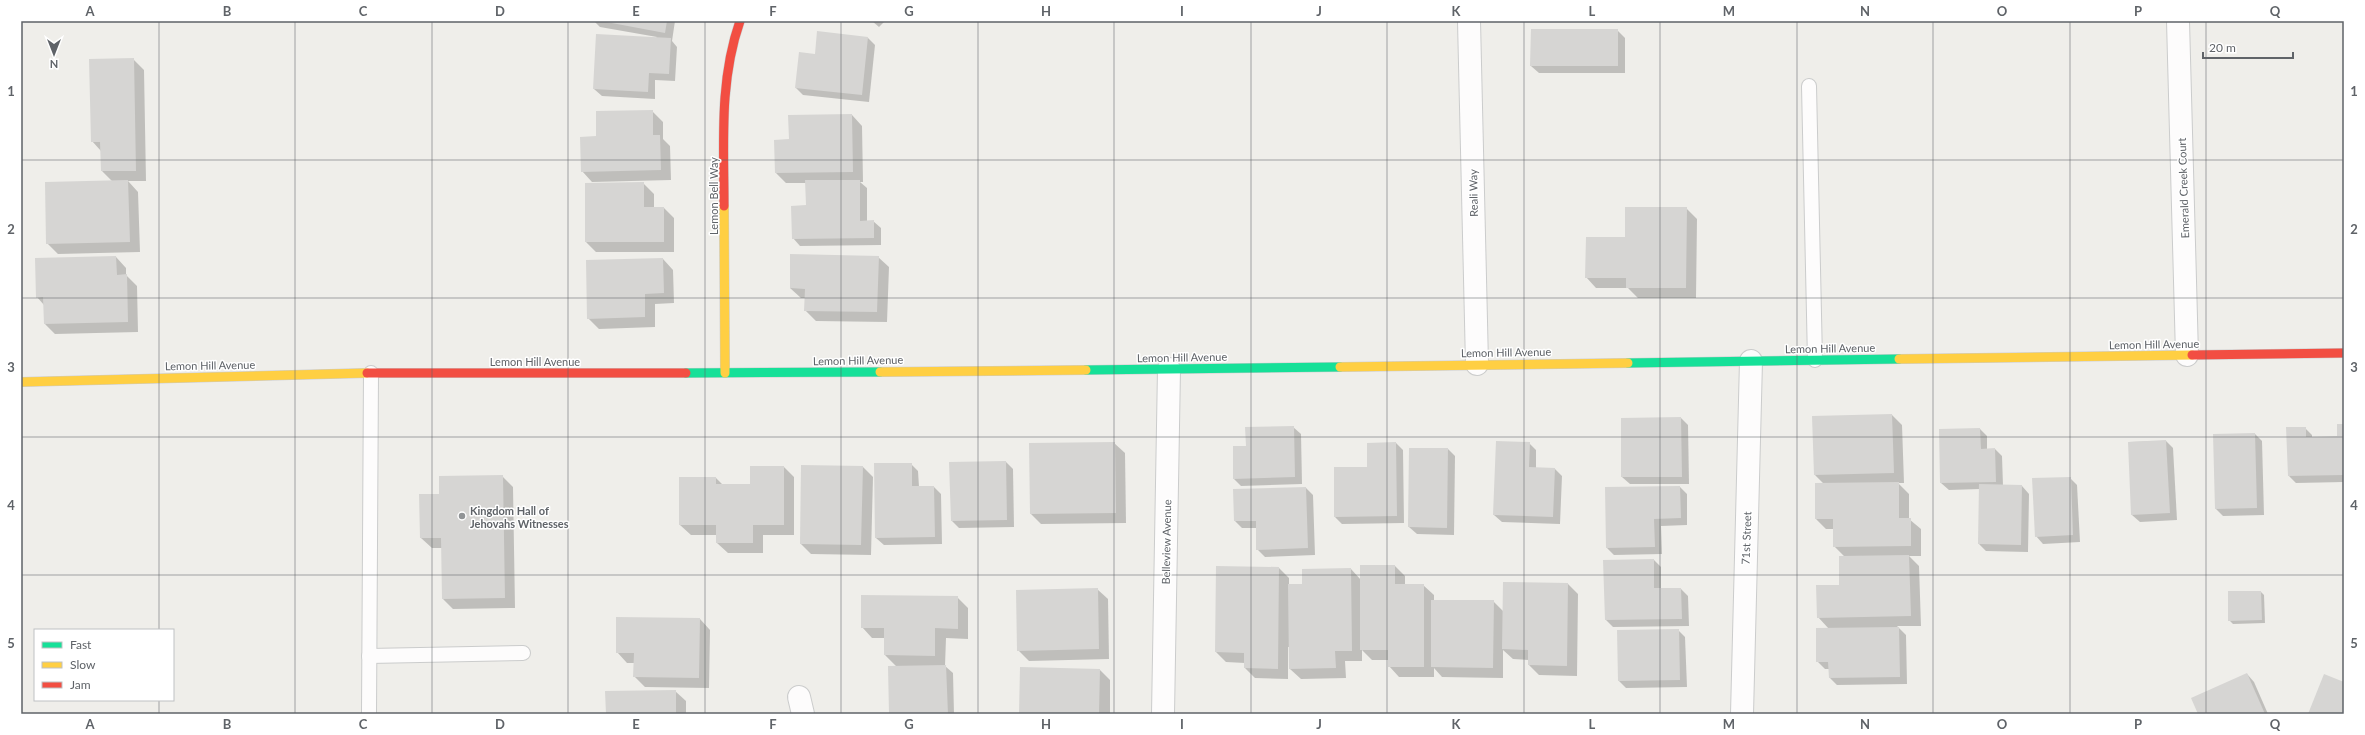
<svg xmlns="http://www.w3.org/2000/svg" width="2365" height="735" font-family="Lato,sans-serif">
  <rect width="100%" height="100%" fill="#efeeea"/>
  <g fill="#0003">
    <path d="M594,21H675L672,41L677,47L675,81L655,80V99L602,96L594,89L657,37L600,27Z"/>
    <path d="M872,21H885L879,27Z"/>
    <path d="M1617,30L1625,38V73H1539L1531,66Z"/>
    <path d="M868,38L875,45L869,102L803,95L796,88L816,56Z"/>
    <path d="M133,59L144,70L146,181H128L138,192L140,252L58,254L47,243L113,182L102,171L101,151L92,141Z"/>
    <path d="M652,111L663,122V139L670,146L671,180L592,182L582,171L597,137Z"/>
    <path d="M852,115L862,126L863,182H860L867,188V222L873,221L881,228V245L800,246L793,238L807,206L806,183H786L776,173L790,140Z"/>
    <path d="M643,183L654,194V208H664L674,218V252H596L586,242Z"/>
    <path d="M1686,208L1697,219L1696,298H1638L1628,288H1596L1586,277L1626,238Z"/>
    <path d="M116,257L126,268V275L137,286L138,332L55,334L45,324L44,305L37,297Z"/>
    <path d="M878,257L889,267L887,322L816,321L805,310L806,298H801L790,288Z"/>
    <path d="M663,259L673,270L674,303L655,304V327L599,329L588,318Z"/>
    <path d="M1892,415L1902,425L1904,483H1898L1909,494V519L1921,529V556H1909L1919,566L1921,626H1897L1906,635L1907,684L1837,685L1830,678L1829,669H1825L1817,661L1829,629L1818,617L1840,586L1845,557L1834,546V529H1826L1816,519V484H1824L1815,475L1813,417Z"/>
    <path d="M1681,418L1688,425L1689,484H1630L1622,477V419Z"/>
    <path d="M2344,425V482L2296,483L2289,476L2288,428H2305L2312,435V438L2339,437Z"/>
    <path d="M1293,427L1301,434L1302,484L1241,486L1234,479Z"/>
    <path d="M1980,429L1987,436V449H1995L2002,456L2003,486H2022L2029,494L2028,552L1986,551L1979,544L1980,489L1949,490L1941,483Z"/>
    <path d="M2255,434L2262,441L2264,515L2223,516L2216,509L2214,435Z"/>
    <path d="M2166,441L2173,448L2177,520L2140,522L2132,515L2129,442Z"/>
    <path d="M1114,443L1125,453L1126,523L1041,524L1031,514L1030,444Z"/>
    <path d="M1396,443L1403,450L1404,523L1342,524L1335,517V468L1368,467Z"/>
    <path d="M1529,443L1536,450V468L1555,469L1562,476L1560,524L1502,522L1494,515Z"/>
    <path d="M1448,449L1455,456L1454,535L1417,534L1409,527Z"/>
    <path d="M1006,462L1013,469L1014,527L959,528L952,521Z"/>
    <path d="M875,464H911L918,471L919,487H934L941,494L942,544L884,545L876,538Z"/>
    <path d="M783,466L794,477V535H763V553H728L717,543V535H691L680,525V478H716L723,485H751Z"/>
    <path d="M862,466L873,477L871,555L811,554L801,544Z"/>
    <path d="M440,477H503L513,487L515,608L453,609L443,599L442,548H432L421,538L440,495Z"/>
    <path d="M2070,478L2077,485L2080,542L2043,544L2036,536Z"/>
    <path d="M1680,487L1687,494V525L1661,526L1662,554L1614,555L1607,548L1606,488Z"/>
    <path d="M1306,488L1313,495L1315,555L1265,557L1257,549V528H1242L1235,521L1234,490Z"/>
    <path d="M1654,560L1661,567V589H1681L1688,596L1689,626L1613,627L1605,619Z"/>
    <path d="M1395,566L1405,576V585H1423L1434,595V601H1493L1503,611L1568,584L1578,594L1577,676L1539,675L1529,665V660L1513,659L1503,650V678L1442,677L1434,668V677H1399L1389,666V660H1372L1362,650V661H1345L1346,678L1301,679L1290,669V647H1288V679L1255,678L1245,668V663L1226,662L1216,652L1279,568L1289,578V585H1303L1351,569L1361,580Z"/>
    <path d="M1097,589L1108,599L1109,659L1029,661L1018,650Z"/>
    <path d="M2261,592L2264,595L2265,623L2233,624L2229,620Z"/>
    <path d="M957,597L968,608V639L946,638L945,666L953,673L954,714H890L897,667L885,655V638H872L862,627Z"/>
    <path d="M700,619L710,630L709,688L645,687L634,676L635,663H627L617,652Z"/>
    <path d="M1678,630L1685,637L1687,687L1626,688L1619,681Z"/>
    <path d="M1100,670L1110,680V714H1020Z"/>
    <path d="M2247,674L2254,682L2268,714H2199Z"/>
    <path d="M675,691L686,701V714H607Z"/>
  </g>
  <g fill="#d6d5d3">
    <path d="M601,21H667L665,33Z"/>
    <path d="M1531,29H1618V66H1530Z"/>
    <path d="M817,31L868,37L862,95L795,88L799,52L815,54Z"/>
    <path d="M596,34L671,38L669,74L649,73L648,92L593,89Z"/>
    <path d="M134,58L136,171H101L100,142H91L89,59Z"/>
    <path d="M653,110V135H660L661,170L581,172L580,137L596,136V111Z"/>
    <path d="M852,114L853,172L775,173L774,140L789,139L788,115Z"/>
    <path d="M128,180L130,242L46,244L45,182Z"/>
    <path d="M805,180H860V221L874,220V238L792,239L791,206L806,205Z"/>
    <path d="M644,182V207H664V242H585V183Z"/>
    <path d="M1625,207H1687L1686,288H1626V278H1585L1586,237H1625Z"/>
    <path d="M790,254L879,256L877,312L804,311L805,289L790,288Z"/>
    <path d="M116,256L117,275L127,274L128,322L44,324L43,297L36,298L35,258Z"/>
    <path d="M663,258L664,293L645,294V317L587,319L586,260Z"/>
    <path d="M1892,414L1894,473L1814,475L1812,416Z"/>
    <path d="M1681,417L1682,477H1621V418Z"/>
    <path d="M2337,424H2344V475L2288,476L2286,427H2306V437L2337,436Z"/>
    <path d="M1294,426L1295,477L1233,479V446H1246L1245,427Z"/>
    <path d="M1980,428L1981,449L1995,448L1996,482L1940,483L1939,429Z"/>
    <path d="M2255,433L2257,508L2215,509L2213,434Z"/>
    <path d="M2166,440L2170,513L2131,515L2128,442Z"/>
    <path d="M1496,441L1530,442L1529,467L1555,468L1553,517L1493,515Z"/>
    <path d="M1115,442L1116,513L1030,514L1029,443Z"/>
    <path d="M1396,442L1397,516L1334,517V467H1367V443Z"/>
    <path d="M1409,448H1448L1447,528L1408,527Z"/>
    <path d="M1006,461L1007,520L951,521L949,462Z"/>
    <path d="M874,463H912V486H934L935,537L875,538Z"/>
    <path d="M801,465L863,466L861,545L800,544Z"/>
    <path d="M750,466H784V525H753V543H716V525H679V477H716V484H750Z"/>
    <path d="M503,475L505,598L442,599L441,538H420L419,494H439V476Z"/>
    <path d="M2071,477L2073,535L2035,537L2032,478Z"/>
    <path d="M1899,482V518H1911V546L1833,547V519H1815V483Z"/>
    <path d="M1979,484L2022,485L2021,545L1978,544Z"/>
    <path d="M1680,486L1681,518L1654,519L1655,547L1606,548L1605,487Z"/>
    <path d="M1306,487L1308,548L1256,550V521H1234L1233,489Z"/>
    <path d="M1909,555L1911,616L1817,618L1816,585H1839V556Z"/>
    <path d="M1654,559V588H1681L1682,619L1605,620L1603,560Z"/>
    <path d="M1360,565H1395V584H1424V667H1388V650H1360Z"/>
    <path d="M1216,566L1279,567L1278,669L1244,668V653L1215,652Z"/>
    <path d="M1351,568L1352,651H1335L1336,668L1289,669L1288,584H1302V569Z"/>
    <path d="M1503,582L1568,583L1567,666L1528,665V650L1502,649Z"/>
    <path d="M1098,588L1099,649L1017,651L1016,590Z"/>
    <path d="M2228,591H2261L2262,620L2228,621Z"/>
    <path d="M861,595L958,596V629L935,628V656L884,655V628H861Z"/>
    <path d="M1431,600H1494L1493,668L1431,667Z"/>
    <path d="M616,617L700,618L699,678L633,677L634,653H616Z"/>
    <path d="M1899,627L1900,677L1829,678L1828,662H1816V628Z"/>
    <path d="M1679,629L1680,680L1618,681L1617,630Z"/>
    <path d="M946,665L948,714H889L888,666Z"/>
    <path d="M1020,667L1100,669L1099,714H1019Z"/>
    <path d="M2247,673L2265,714H2198L2191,698Z"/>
    <path d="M2324,674L2344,682V714H2308Z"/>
    <path d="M676,690V714H606L605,691Z"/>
  </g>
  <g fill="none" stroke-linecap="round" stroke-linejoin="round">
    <g stroke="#cbcccc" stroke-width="16">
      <g id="lane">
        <path d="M1809,86L1815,360"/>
        <path d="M369,656L523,653"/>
        <path d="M369,714L371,373"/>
      </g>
    </g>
    <g stroke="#cbcccc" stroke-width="24">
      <g id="street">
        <path d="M1469,21L1477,364"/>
        <path d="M2178,21L2187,355"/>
        <path d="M799,697L803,714"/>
        <path d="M1163,714L1169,369"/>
        <path d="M1742,714L1751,361"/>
      </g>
    </g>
    <g stroke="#cacacb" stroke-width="10">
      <g id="fast">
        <path d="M1628,363L1899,359"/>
        <path d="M1086,370L1340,367"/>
        <path d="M686,373L880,372"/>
      </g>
    </g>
    <g stroke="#cacacb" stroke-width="10">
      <g id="slow">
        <path d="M724,206L725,373"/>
        <path d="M1899,359L2192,355"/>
        <path d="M1340,367L1628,363"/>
        <path d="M880,372L1086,370"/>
        <path d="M21,382L367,373"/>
      </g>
    </g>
    <g stroke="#cacacb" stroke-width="10">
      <g id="jam">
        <path d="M724,206C724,143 719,81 740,21"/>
        <path d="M2192,355L2344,353"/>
        <path d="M367,373H686"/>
      </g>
    </g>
    <use href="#lane" stroke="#fdfcfc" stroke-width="14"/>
    <use href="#street" stroke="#fdfcfc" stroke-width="22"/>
    <use href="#fast" stroke="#16e098" stroke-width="9"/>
    <use href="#slow" stroke="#ffcf43" stroke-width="9"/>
    <use href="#jam" stroke="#f24e42" stroke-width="9"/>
  </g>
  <path fill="none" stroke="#5f6368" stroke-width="1" stroke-opacity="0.55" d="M159,21V630M295,21V714M432,21V714M568,21V714M705,21V714M841,21V714M978,21V714M1114,21V714M1251,21V714M1387,21V714M1524,21V714M1660,21V714M1797,21V714M1933,21V714M2070,21V714M2206,21V714M21,160H2344M21,298H2344M21,437H2344M21,575H2344M159,700V714"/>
  <circle fill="#919496" stroke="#fff" stroke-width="1.5" cx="462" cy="516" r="4"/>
  <g text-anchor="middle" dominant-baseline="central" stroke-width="3" stroke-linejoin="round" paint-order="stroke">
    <g font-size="11" fill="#5f6368" stroke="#fff">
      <text transform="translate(2183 188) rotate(-92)">Emerald Creek Court</text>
      <text transform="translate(1473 193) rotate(-91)">Reali Way</text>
      <text transform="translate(713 196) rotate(-90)">Lemon Bell Way</text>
      <text transform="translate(2154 344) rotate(-1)">Lemon Hill Avenue</text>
      <text transform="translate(1830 348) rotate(-1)">Lemon Hill Avenue</text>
      <text transform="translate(1506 352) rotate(-1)">Lemon Hill Avenue</text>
      <text transform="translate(1182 357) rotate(-1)">Lemon Hill Avenue</text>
      <text transform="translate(858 360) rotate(-1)">Lemon Hill Avenue</text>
      <text x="535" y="361">Lemon Hill Avenue</text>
      <text transform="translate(210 365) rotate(-1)">Lemon Hill Avenue</text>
      <text transform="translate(1746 538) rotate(-88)">71st Street</text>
      <text transform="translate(1166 542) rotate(-89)">Belleview Avenue</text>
    </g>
    <g font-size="11" font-weight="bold" fill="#5f6368" stroke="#fff" text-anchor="start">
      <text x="470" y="510">Kingdom Hall of<tspan x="470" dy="13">Jehovahs Witnesses</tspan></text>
    </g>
  </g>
  <rect width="2365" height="735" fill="none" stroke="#ffffff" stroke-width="44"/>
  <rect x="34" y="629" width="140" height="72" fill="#ffffff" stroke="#bfc1c3"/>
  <rect x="42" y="642" width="20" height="6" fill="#16e098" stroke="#bfc1c3"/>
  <text x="70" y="649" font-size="12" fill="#5f6368">Fast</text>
  <rect x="42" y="662" width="20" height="6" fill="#ffcf43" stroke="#bfc1c3"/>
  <text x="70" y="669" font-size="12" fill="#5f6368">Slow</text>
  <rect x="42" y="682" width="20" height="6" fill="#f24e42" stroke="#bfc1c3"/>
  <text x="70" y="689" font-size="12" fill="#5f6368">Jam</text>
  <g transform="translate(54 54) rotate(180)" stroke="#ffffff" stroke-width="3" paint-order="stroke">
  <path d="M0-3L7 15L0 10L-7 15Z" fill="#5f6368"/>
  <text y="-6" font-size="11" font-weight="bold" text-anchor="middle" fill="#5f6368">N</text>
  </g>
  <path d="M2203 52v6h90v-6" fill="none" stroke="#5f6368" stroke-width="2"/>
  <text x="2209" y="52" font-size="12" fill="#5f6368" stroke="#ffffff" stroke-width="3" paint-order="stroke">20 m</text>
  <rect x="22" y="22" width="2321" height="691" fill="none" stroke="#5f6368" stroke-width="1.5"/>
  <g font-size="13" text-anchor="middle" font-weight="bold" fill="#5f6368">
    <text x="90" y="16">A</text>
    <text x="227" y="16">B</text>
    <text x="363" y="16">C</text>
    <text x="500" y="16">D</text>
    <text x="636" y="16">E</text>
    <text x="773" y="16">F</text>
    <text x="909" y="16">G</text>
    <text x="1046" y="16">H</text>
    <text x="1182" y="16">I</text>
    <text x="1319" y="16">J</text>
    <text x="1456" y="16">K</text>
    <text x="1592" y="16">L</text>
    <text x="1729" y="16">M</text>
    <text x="1865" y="16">N</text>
    <text x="2002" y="16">O</text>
    <text x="2138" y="16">P</text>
    <text x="2275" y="16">Q</text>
    <text x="11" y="96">1</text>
    <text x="2354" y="96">1</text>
    <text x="11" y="234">2</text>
    <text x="2354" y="234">2</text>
    <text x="11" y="372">3</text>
    <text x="2354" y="372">3</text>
    <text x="11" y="510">4</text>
    <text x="2354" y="510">4</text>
    <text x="11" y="648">5</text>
    <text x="2354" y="648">5</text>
    <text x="90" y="729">A</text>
    <text x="227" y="729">B</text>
    <text x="363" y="729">C</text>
    <text x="500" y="729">D</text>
    <text x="636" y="729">E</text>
    <text x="773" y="729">F</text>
    <text x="909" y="729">G</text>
    <text x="1046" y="729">H</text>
    <text x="1182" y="729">I</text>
    <text x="1319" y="729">J</text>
    <text x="1456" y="729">K</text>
    <text x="1592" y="729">L</text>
    <text x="1729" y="729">M</text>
    <text x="1865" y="729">N</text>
    <text x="2002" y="729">O</text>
    <text x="2138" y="729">P</text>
    <text x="2275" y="729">Q</text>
  </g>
</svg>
